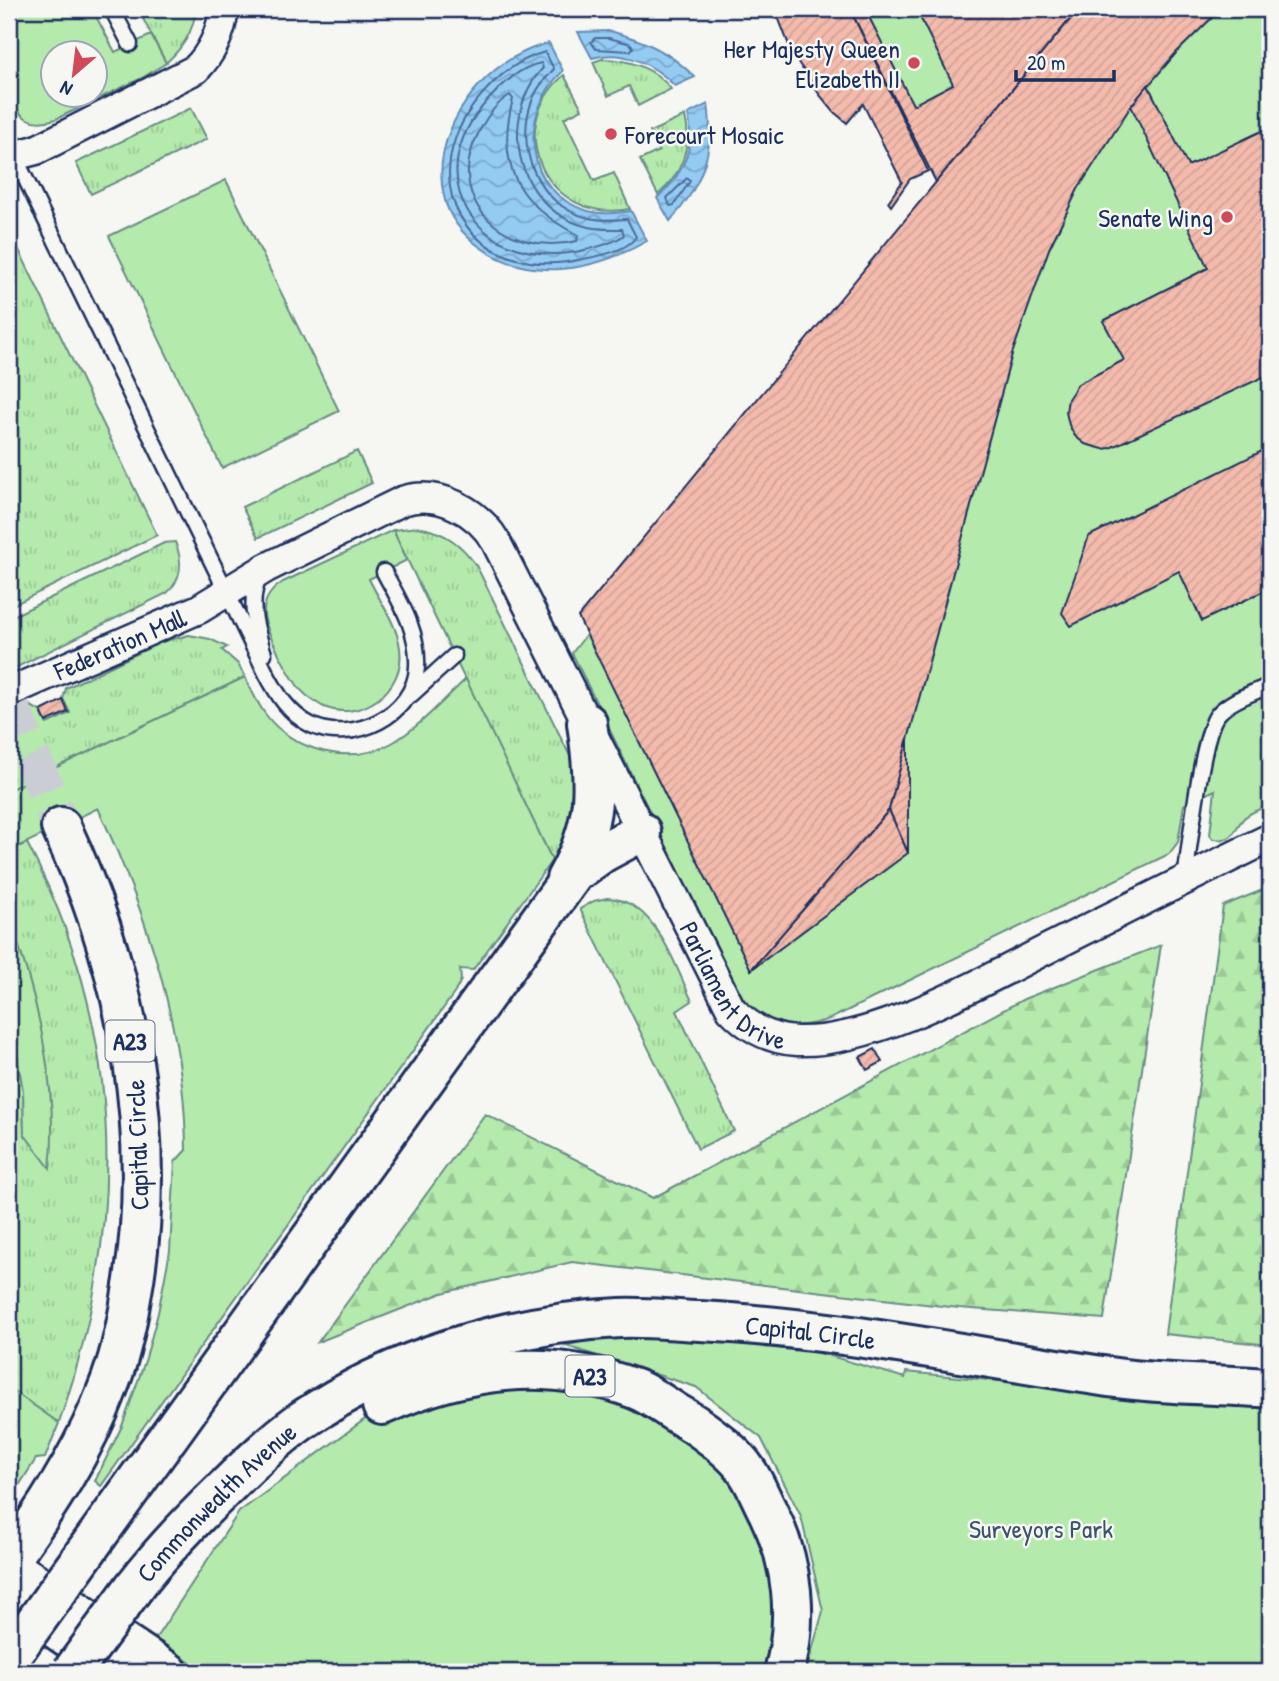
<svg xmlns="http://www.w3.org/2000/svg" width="1279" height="1681" font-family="'Patrick Hand',sans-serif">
  <defs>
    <pattern id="grass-tufts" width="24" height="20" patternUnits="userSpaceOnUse" patternTransform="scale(1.75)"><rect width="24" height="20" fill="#b4eaac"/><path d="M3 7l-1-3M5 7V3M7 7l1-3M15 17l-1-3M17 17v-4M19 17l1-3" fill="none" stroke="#9ac996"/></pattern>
    <pattern id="forest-firs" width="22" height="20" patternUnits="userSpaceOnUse" patternTransform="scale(1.75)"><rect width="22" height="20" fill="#b4eaac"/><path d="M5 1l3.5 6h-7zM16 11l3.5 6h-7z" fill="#9ac996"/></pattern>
    <pattern id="water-waves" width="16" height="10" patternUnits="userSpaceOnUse" patternTransform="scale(1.75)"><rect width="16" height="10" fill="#94cbf3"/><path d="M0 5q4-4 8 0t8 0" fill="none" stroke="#78a5c8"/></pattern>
    <pattern id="building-hatch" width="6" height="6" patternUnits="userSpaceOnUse" patternTransform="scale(1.75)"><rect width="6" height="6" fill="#f4bbac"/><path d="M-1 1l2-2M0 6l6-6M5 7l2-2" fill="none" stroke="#d1a196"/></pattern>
  </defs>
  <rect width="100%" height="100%" fill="#f6f6f2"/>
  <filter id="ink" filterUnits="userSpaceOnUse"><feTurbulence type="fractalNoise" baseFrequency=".0143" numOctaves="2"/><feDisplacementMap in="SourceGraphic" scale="14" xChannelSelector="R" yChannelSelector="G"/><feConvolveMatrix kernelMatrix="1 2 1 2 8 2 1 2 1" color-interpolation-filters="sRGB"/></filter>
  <g filter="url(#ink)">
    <g fill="url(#grass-tufts)" stroke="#688c85" stroke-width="2">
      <path d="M138,9H196C193,33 183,47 166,63Z"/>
      <path d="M602,59C628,59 655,68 671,89L638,106L629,86L608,96L593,62Z"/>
      <path d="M564,75L582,109L564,118L594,181L614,173L630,209C548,225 501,130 564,75Z"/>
      <path d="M191,108L207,139L91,194L76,163Z"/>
      <path d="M685,116C693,146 681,175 658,195L640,160L659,151L650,132Z"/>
      <path d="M17,246L157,535L9,607V250Z"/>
      <path d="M357,451L372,483L258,538L242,507Z"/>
      <path d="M418,527C445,532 462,544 477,567L574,764L579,800L562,846L552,860L393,530Z"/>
      <path d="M175,542C183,561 183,578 167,593L9,671V618L164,543Z"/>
      <path d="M189,635L210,639L227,647L222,650L238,664L245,677L9,790V715L29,705L40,711L47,724L70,713L63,699L66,688L161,642Z"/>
      <path d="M27,843C126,1031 128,1225 59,1423L9,1388V1012L23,1090L24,1134L51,1151L50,1111L45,1055L26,972L9,920V851Z"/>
      <path d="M607,898C655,899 674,964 692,1001L677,1011L734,1131L698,1149L580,909L594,901Z"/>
    </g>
    <g fill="url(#forest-firs)" stroke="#688c85" stroke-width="2">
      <path d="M1270,887V1345L1165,1334L1223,906Z"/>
      <path d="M1161,945L1104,1319L959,1308L572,1262L442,1293L318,1342L485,1114L653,1198L1024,999Z"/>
    </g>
    <g fill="#b4eaac" stroke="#688c85" stroke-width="2" fill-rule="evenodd">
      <path d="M9,9H92L115,52L151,35L166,63L142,78L56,119C29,127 19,117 9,95ZM52,52H94V94H52Z"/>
      <path d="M850,9H1270V805C1262,808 1250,812 1244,818C1232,830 1237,842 1213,839L1210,835L1215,790L1184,805L1178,842L1169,854L832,1018C794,1033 763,1025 738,992L572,653L936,182Z"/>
      <path d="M226,180L339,411L222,468L109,236Z"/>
      <path d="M393,530L407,560L369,579C379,600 397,624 400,648C406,690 360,724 322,706C313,701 303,694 297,685C287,670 264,630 264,612C264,599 272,589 283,582Z"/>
      <path d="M245,677C251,690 257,703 266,715C294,752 351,766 392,743C420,727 443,700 466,679L552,860L473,970L460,969L461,980L455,992L101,1486L95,1481L122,1426L146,1358L158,1313L170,1251L175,1162L186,1150C185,1030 148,916 98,808L9,851V790Z"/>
      <path d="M9,920C37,989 59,1094 50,1168L24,1134L23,1090L9,1012Z"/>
      <path d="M619,1331L817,1352L905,1378L906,1372L1270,1407V1672H806L823,1611L801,1516L761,1438L696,1387L566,1346Z"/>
      <path d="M505,1375L627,1392L727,1454L771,1543L782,1637L768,1672H206L154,1641L239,1512L372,1414Z"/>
      <path d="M9,1388L59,1423L45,1458L36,1459L9,1501Z"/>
    </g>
    <g fill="url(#water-waves)" stroke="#648db7" stroke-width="2">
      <path d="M610,31C646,41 668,51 695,77L675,86C654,64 623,49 592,58L578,32Z"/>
      <path d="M549,43L563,71C518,114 523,192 588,211C602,215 617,213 631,211L647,241C596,270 531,284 480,247C463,235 448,217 444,196C430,139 473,75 524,52C532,48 541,45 549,43Z"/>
      <path d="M708,104C715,151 702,186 670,221L657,198C682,176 696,148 688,114Z"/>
    </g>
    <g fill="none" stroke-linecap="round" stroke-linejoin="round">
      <g stroke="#4b6d9a" stroke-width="2">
        <path d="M595,38H609L631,44L633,48L630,51L596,49L591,42Z"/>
        <path d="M545,52L554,69C546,78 539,85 534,96C513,142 535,206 589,218C602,221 614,220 627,219L636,237C626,251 600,256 583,259C469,286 403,177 487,89C503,72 522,58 545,52Z"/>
        <path d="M541,63L543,68C526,86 519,108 518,132C517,174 542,215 585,226C597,230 610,229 622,229L624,235C614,243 598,247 585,250C483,274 412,181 489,99C503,84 520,67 541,63Z"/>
        <path d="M510,95L513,99C495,166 519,205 578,235L577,241C508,258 441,202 479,132C486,118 496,103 510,95Z"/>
        <path d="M687,178L690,181L674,205L670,206L667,198Z"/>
      </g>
    </g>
    <g fill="url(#building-hatch)" stroke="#1b2f5e" stroke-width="2">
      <path d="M775,9H850L928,171L910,179L891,206L888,202L902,182L863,104L847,123L834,112L819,94L792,53Z"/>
      <path d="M850,9H865L913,105L953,84L916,9H1068L1072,17L936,182Z"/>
      <path d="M1068,9H1221L1176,53L1131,106L1078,189L1049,249L1012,354L889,810L751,970L578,617L1072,17Z"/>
      <path d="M1148,85L1188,166L1270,127V392L1263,377L1110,448L1103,449L1085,444L1075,436L1069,425L1066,412L1068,399L1078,384L1124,360L1103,321L1208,268L1131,106Z"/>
      <path d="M1270,447V588L1202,621L1179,571L1071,626L1062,613L1089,536Z"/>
      <path d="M63,700L68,712L46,722L41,711Z"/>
      <path d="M908,738V853L889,810Z"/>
      <path d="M889,810L908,853L751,970Z"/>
      <path d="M875,1049L882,1062L867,1070L860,1057Z"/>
    </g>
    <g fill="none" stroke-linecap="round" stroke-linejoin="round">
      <path stroke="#caced4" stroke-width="38" stroke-dasharray="38 19" stroke-linecap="butt" d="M9,703L61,827"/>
      <g stroke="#1b2f5e" stroke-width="19">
        <g id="lane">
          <path d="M112,9L130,44"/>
          <path d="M12,151L266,673C277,694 289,714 311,725C352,745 415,715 417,667C419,631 400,602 384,572"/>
          <path d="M260,576C247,601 256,628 264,654"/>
          <path d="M411,695L454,656"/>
          <path d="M1185,880C1189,850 1202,731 1218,714C1230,700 1254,693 1270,685"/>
        </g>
      </g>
      <g stroke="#1b2f5e" stroke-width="33">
        <g id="street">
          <path d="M9,157L36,150L196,69C213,52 221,33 224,9"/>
          <path id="s1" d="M9,692L199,609L266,568L402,501C438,489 478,511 496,542L731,1009C749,1028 771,1040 797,1041C875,1044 985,980 1055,945C1127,909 1198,873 1270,838"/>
        </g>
      </g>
      <g stroke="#1b2f5e" stroke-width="44">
        <path id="primary" d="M9,1597L119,1672"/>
      </g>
      <g stroke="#1b2f5e" stroke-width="44">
        <g id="highway">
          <path d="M566,879C598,822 596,785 587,723"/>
          <path d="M475,1010L574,873L602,853L641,832"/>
          <path d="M382,1405C465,1367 548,1357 635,1389C649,1394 663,1405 676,1413C696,1424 733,1450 746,1470C755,1482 761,1499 768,1512C793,1562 799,1619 784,1672"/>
          <path d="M9,1560C47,1508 84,1451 107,1390C119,1361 126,1329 131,1298C160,1139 129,972 61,827"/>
          <path d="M9,1566L168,1672"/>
          <path id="s2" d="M135,1586C161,1552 191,1521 222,1491C247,1466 272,1442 301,1421C393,1358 509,1323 620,1318C647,1317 674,1320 700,1321C840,1328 978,1358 1116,1378C1167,1385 1219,1384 1270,1388"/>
          <path d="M9,1659L23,1639"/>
        </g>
      </g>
      <use href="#lane" stroke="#f6f6f2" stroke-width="14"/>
      <use href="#street" stroke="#f6f6f2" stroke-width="28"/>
      <use href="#primary" stroke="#f6f6f2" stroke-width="38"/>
      <use href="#highway" stroke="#f6f6f2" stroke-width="38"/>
      <g stroke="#1b2f5e" stroke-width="44" stroke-linecap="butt">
        <g id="highway-bridge">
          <path d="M23,1639L475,1010"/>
          <path d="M72,1672L135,1586"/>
        </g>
      </g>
      <use href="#highway-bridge" stroke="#f6f6f2" stroke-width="38"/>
    </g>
  </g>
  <g fill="#d1495b" stroke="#f6f6f2" stroke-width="2.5">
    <circle cx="914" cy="63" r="7"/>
    <circle cx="611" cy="134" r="7"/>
    <circle cx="1227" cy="217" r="7"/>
  </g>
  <g text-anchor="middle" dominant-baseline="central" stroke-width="5" stroke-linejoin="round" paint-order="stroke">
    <g fill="#f6f6f2" stroke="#5d6b8a" stroke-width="2">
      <rect x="105.5" y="1020.5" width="49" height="41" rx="5"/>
      <rect x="565.5" y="1355.5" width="49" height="41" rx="5"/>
    </g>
    <g font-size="24" font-weight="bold" fill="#1b2f5e">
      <text x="130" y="1041">A23</text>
      <text x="590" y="1376">A23</text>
    </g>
    <g font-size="26" fill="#1b2f5e" stroke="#f6f6f2" text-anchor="end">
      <text x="900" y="48">Her Majesty Queen<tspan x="900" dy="30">Elizabeth II</tspan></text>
      <text x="625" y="134" text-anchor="start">Forecourt Mosaic</text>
      <text x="1213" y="217">Senate Wing</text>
    </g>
    <g font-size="26" fill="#1b2f5e" stroke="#f6f6f2">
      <text stroke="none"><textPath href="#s1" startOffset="121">Federation Mall</textPath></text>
      <text stroke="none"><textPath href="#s1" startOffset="1054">Parliament Drive</textPath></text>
      <text transform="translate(137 1145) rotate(-92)">Capital Circle</text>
      <text stroke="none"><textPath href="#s2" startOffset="765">Capital Circle</textPath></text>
      <text stroke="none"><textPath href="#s2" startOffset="117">Commonwealth Avenue</textPath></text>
    </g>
    <g font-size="26" fill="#3a546e" stroke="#f6f6f2">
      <text x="1041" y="1528">Surveyors Park</text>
    </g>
  </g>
  <rect width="1279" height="1681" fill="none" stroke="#f6f6f2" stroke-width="35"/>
  <rect x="18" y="18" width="1244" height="1646" fill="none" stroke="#1b2f5e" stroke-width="2.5" filter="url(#ink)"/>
  <g transform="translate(74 74) rotate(208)"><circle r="33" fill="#f6f6f2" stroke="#9ea6b7" stroke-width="2"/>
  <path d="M0-5L12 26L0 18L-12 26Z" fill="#d1495b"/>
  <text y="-10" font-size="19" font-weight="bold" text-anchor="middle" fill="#1b2f5e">N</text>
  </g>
  <path d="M1016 70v10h98v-10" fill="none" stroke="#1b2f5e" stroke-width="3.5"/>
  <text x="1027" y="70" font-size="21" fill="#1b2f5e" stroke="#f6f6f2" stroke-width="5" paint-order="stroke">20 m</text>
</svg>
